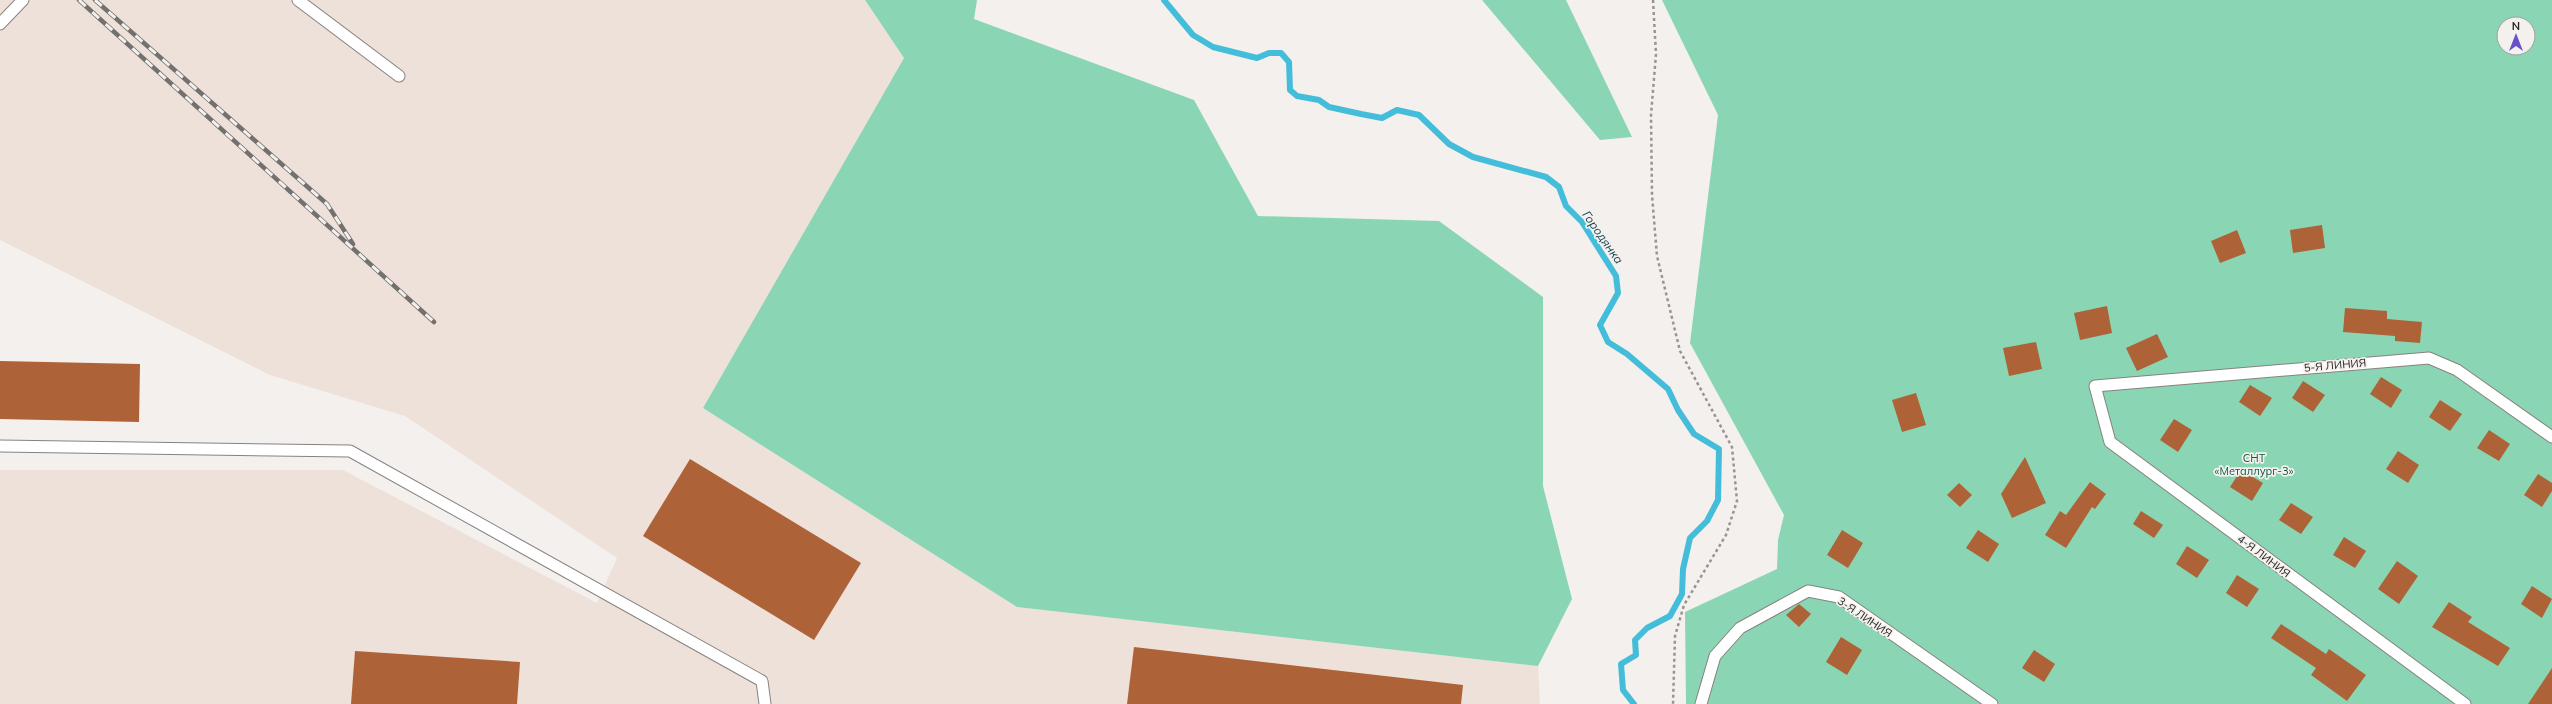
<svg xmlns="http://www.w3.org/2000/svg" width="2552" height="704" font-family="Mulish,sans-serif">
  <rect width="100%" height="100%" fill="#f4f0ed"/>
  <path fill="#ede1da" d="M0,0H865L904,58L703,408L1017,607L1538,666L1540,704H0V470H343L597,603L617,558L405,416L270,375L0,240Z"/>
  <g fill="#8ad6b4" fill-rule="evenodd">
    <path d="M865,0H977L974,19L1194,100L1258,216L1439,221L1543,297V486L1572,599L1538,666L1017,607L703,408L904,58Z"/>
    <path d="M1482,0H1566L1632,137L1600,140Z"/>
    <path d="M1662,0H2552V704H1686L1685,612L1777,569L1778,540L1784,515L1690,343L1718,115ZM2504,24H2528V48H2504Z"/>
  </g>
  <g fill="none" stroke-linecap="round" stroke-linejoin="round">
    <path stroke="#44bdda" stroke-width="6" d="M1164,0L1193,35L1213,47L1257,58L1269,53H1281L1289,62L1290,90L1297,96L1319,100L1329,107L1361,114L1382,118L1397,110L1419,115L1449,144L1473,157L1546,177L1559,187L1566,206L1582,222L1616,276L1618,293L1600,325L1608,342L1627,354L1668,389L1678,410L1694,434L1719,449L1718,500L1707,521L1690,538L1683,569L1682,594L1670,616L1647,628L1635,640L1636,655L1621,664L1623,690L1634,704"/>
  </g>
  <g fill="#ad6237">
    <path d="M2322,225L2325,248L2293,253L2290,230Z"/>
    <path d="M2237,230L2246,253L2220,263L2211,241Z"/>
    <path d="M2107,306L2112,333L2080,340L2074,313Z"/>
    <path d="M2345,308L2387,311V319L2422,322L2420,343L2395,341V336L2343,332Z"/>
    <path d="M2157,334L2168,357L2137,371L2126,348Z"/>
    <path d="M2036,342L2042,369L2009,376L2003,348Z"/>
    <path d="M0,361L140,364L139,422L0,419Z"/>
    <path d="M2381,377L2402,390L2391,408L2370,394Z"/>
    <path d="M2303,381L2325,395L2313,412L2292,398Z"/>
    <path d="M2250,385L2272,398L2260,416L2239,402Z"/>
    <path d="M1916,393L1926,425L1902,432L1892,400Z"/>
    <path d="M2440,400L2462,414L2450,431L2429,417Z"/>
    <path d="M2174,419L2192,430L2178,452L2160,440Z"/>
    <path d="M2489,430L2510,444L2499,461L2477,448Z"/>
    <path d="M2398,451L2419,465L2408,483L2386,469Z"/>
    <path d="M2025,457L2046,503L2012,518L2001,494Z"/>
    <path d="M690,459L861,563L814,640L643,536Z"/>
    <path d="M2241,470L2263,483L2252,501L2230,487Z"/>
    <path d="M2538,474L2552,483V491L2542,507L2524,495Z"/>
    <path d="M2090,482L2106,494L2095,509L2092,507L2066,548L2045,535L2060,511L2066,515Z"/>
    <path d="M1959,483L1972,495L1960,507L1947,495Z"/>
    <path d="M2291,503L2313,517L2301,534L2279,520Z"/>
    <path d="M2141,511L2163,525L2154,538L2133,524Z"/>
    <path d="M1842,530L1863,543L1848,568L1827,555Z"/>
    <path d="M1978,530L1999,544L1988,562L1966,548Z"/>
    <path d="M2344,537L2366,551L2355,568L2333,555Z"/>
    <path d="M2187,546L2209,560L2197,578L2176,564Z"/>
    <path d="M2397,561L2418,576L2399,604L2378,589Z"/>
    <path d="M2237,575L2259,589L2247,607L2226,593Z"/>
    <path d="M2532,586L2552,599L2542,618L2521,604Z"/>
    <path d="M2449,602L2472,617L2468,622L2510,648L2498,666L2432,627Z"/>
    <path d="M1799,604L1811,614L1799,627L1786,615Z"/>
    <path d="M2281,624L2326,654L2329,649L2366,675L2347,701L2311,675L2316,668L2271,638Z"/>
    <path d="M1841,637L1862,650L1847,675L1826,662Z"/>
    <path d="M1134,647L1463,685L1461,704H1127Z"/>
    <path d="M2034,650L2055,664L2044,682L2022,668Z"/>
    <path d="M355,651L520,662L517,704H351Z"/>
    <path d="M2552,668V704H2528Z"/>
  </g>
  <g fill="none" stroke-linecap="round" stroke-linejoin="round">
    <g stroke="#878280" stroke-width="13">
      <g id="lane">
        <path d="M298,0L399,76"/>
        <path d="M0,24L23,0"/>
        <path d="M0,446L350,451L762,681L765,704"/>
        <path d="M1701,704L1715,656L1740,628L1808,591L1839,597L1992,704"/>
        <path d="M2465,704L2110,442L2095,386L2429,358L2457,370L2552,437"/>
      </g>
    </g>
    <path stroke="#979492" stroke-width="2.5" stroke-dasharray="3 3" stroke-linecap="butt" d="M1653,0L1656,54L1651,115L1652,195L1657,256L1680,351L1732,447L1737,501L1726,535L1684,605L1675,636L1673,704"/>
    <use href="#lane" stroke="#fff" stroke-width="11"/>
    <g stroke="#73706e" stroke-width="4.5">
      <g id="rail">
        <path d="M79,0L434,322"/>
        <path d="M95,0L327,204L353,244"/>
      </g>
    </g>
    <use href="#rail" stroke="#f4f0ed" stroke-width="3" stroke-dasharray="9" stroke-linecap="butt"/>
  </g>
  <g text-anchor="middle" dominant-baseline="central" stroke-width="3.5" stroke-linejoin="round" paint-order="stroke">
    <g font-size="11" fill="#272524" stroke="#f4f0ed">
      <text transform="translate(2335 365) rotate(-5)">5-Я ЛИНИЯ</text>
      <text transform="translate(2264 556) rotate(37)">4-Я ЛИНИЯ</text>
      <text transform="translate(1865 617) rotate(34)">3-Я ЛИНИЯ</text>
    </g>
    <g font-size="11" fill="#085b40" stroke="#f4f0ed">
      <text x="2254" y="458">СНТ<tspan x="2254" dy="13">«Металлург-3»</tspan></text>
    </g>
    <g font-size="12" font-style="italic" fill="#104551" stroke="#f4f0ed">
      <text transform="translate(1603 237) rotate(55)">Городянка</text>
    </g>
  </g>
  <g transform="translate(2516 36)"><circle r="19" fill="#f4f0ed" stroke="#a29f9d"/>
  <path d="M0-3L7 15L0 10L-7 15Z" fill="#6752cb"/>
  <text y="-6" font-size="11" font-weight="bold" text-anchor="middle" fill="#272524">N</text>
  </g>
</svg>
